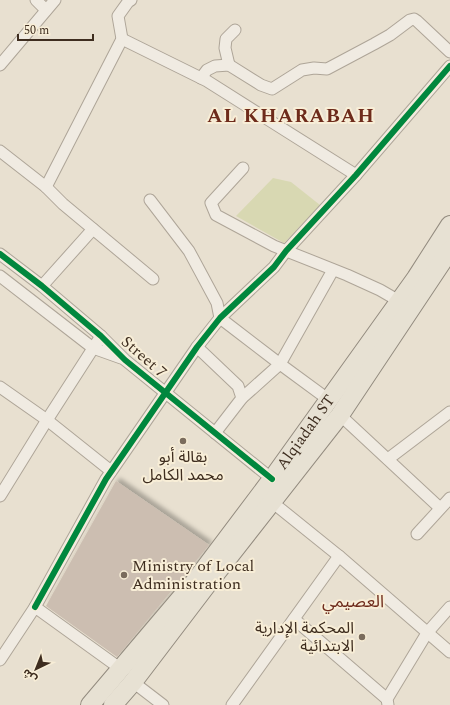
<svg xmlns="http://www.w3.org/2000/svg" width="450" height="705" font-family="Spectral,'Noto Sans Arabic',serif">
  <defs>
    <filter id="shadow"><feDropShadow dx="3.5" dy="-3.5" stdDeviation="2" flood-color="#0004"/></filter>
  </defs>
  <rect width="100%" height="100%" fill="#e8e0d0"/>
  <path fill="#d8d8b2" d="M273,178L291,182L320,205L284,243L236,216Z"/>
  <path fill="#ccbeb1" filter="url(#shadow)" d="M116,481L209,545L117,657L46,606Z"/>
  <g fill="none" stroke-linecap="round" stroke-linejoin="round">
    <g stroke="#aea598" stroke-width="13">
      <g id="minor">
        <path d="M36,0L46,10"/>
        <path d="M122,39L207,81L356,175"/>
        <path d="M0,65L55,0"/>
        <path d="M229,65L225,48L226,39L235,30"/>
        <path d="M201,78L207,70L215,66L229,65L261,85L272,89L302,70L314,68L327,69L374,44L390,35L410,20L414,19L417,21L450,52"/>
        <path d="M0,151L46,187L63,204L153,279"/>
        <path d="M243,168L211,203L216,215L274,246L347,275L380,290L399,301"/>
        <path d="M46,187L122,39L118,16L128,2L131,0"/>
        <path d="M150,200L189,251L217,303L220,318L280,364L329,400"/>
        <path d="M0,254L42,286L101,336L125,360L272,479"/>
        <path d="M0,276L93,348L121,358"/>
        <path d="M42,286L93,229"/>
        <path d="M197,347L238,386L242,398L215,433"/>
        <path d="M0,387L47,420L111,471"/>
        <path d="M242,398L280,364L333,270"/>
        <path d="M340,415L440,508"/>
        <path d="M388,459L450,412"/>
        <path d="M0,496L47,420L101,336"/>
        <path d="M272,502L339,556L450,652"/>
        <path d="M417,534L450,498"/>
        <path d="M35,607L106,479L197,347L220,318L274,267L286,251L356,175L450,66"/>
        <path d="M294,619L387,699"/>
        <path d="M0,660L35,607L121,669"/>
        <path d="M133,682L163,705"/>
        <path d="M232,705L339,556"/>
        <path d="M388,705L387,699L427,633L450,607"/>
      </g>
    </g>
    <g stroke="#938b7f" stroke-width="20">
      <g id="primary">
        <path id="s1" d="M90,705L196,580L272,479L416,278L450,225"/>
        <path d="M113,705L133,682L206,586L340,415L450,250"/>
      </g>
    </g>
    <use href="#minor" stroke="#f0ebe2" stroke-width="11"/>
    <use href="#primary" stroke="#e7e1d3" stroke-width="18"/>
    <g stroke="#f8eed7" stroke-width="8">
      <g id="cycleway">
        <path d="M0,254L42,286L101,336L125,360L272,479"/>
        <path d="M35,607L106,479L197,347L220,318L274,267L286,251L356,175L450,66"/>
      </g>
    </g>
    <use href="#cycleway" stroke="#00873e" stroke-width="6"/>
  </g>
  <g fill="#7a6c5d" stroke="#f8eed7" stroke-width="1.5">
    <circle cx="183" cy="441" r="4"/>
    <circle cx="124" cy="575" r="4"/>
    <circle cx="362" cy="637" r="4"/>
  </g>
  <g text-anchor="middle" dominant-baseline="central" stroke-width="4" stroke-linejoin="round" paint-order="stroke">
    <g font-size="16" fill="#3e2d1f" stroke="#f8eed7">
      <text transform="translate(144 357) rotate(41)">Street 7</text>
      <text stroke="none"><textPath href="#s1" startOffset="348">Alqiadah ST</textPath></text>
    </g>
    <g font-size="16" fill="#3e2d1f" stroke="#f8eed7">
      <text x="183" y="457">بقالة أبو<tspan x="183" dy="18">محمد الكامل</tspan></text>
      <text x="132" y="566" text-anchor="start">Ministry of Local<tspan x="132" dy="18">Administration</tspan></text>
      <text x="354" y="628" text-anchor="end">المحكمة الإدارية<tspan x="354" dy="18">الابتدائية</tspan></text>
    </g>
    <g font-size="17" fill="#6e2b1b" stroke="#f8eed7">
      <text x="353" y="602">العصيمي</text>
    </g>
    <g font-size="20" font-weight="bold" letter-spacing="1" fill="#6e2b1b" stroke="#f8eed7">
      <text x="291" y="116">AL KHARABAH</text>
    </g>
  </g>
  <g transform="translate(36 669) rotate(223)" stroke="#f8eed7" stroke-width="3" paint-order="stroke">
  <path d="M0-3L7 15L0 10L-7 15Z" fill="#3e2d1f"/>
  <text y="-6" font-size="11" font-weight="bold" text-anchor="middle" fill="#3e2d1f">ش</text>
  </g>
  <path d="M18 34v6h75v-6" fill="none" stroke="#3e2d1f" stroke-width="2"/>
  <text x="24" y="34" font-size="12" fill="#3e2d1f" stroke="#f8eed7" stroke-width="3" paint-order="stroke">50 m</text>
</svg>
